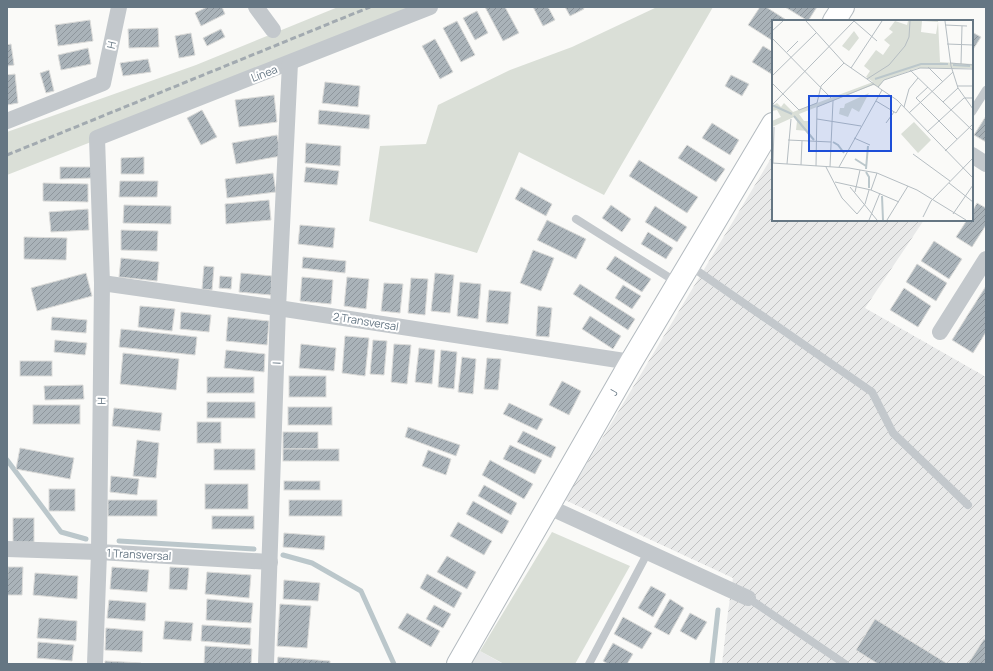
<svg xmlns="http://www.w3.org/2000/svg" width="993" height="671" font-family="Manrope,sans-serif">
  <defs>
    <pattern id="industrial-furrows" width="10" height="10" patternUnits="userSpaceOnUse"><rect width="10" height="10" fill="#e8e9e9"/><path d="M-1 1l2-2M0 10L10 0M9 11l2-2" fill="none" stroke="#c0c1c2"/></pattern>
    <pattern id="building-hatch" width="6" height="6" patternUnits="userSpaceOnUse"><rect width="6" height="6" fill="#aab3b9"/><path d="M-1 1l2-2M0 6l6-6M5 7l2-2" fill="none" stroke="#8e969c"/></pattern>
  </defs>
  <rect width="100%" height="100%" fill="#fafaf8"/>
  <path fill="#e8e9e9" d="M468,646L480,651L503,664H458Z"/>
  <path fill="url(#industrial-furrows)" d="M773,155V220H924L865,308L986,377V664H722L728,612L733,578L565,500Z"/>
  <g fill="#dadfd7">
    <path d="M338,7H435L7,175V132L196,65Z"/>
    <path d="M657,7H713L604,195L519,152L477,253L369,221L380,146L426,144L438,105L510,70L572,47Z"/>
    <path d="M552,532L630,566L575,664H504L480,651Z"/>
  </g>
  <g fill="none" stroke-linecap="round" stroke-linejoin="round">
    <g stroke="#bbc7cb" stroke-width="5">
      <path d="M7,460L61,532L86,539"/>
      <path d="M119,541L254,549"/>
      <path d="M283,555L312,563L361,591L394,664"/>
      <path d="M712,664L718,610"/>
    </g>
  </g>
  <g fill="url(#building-hatch)" stroke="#dcdcda">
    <path d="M207,7H222L225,14L201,26L195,13Z"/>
    <path d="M485,7H505L519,33L503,41Z"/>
    <path d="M533,7H548L555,20L543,26Z"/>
    <path d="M565,7H583L584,9L570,16Z"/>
    <path d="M760,7H766L788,21H773V41L748,25Z"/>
    <path d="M785,7H817L808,21Z"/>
    <path d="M477,11L488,33L475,40L463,18Z"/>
    <path d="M90,20L93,41L58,46L55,25Z"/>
    <path d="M457,21L475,55L461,62L443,28Z"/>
    <path d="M158,28L159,47L129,48L128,29Z"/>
    <path d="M221,29L225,37L207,46L203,38Z"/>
    <path d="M972,32L981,37L972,51Z"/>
    <path d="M191,33L195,55L179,58L175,36Z"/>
    <path d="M435,39L453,72L440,79L422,46Z"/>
    <path d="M11,44L14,65L7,66V45Z"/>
    <path d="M763,46L773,52V75L752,62Z"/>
    <path d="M88,48L91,64L61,70L58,55Z"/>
    <path d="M148,59L151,72L123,76L120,63Z"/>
    <path d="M49,70L54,91L46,93L40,73Z"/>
    <path d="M15,74L18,103L7,105V75Z"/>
    <path d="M731,75L749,84L742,96L725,86Z"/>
    <path d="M325,82L360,86L358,107L322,103Z"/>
    <path d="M274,95L277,122L239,127L235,100Z"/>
    <path d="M202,110L217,137L201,145L187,118Z"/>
    <path d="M319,110L370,115L369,129L318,124Z"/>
    <path d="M986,116V142L974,135Z"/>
    <path d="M712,123L739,140L730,155L702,138Z"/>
    <path d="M277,135L281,156L236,164L232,143Z"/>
    <path d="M306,143L341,146L340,166L305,163Z"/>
    <path d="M687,145L725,169L716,182L678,158Z"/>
    <path d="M144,157V174H121V158Z"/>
    <path d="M639,160L698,197L687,213L629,176Z"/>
    <path d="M60,167H92V178L60,179Z"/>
    <path d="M306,167L339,171L337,185L304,182Z"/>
    <path d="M273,173L276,192L227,198L225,179Z"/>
    <path d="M120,181H158L157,197H119Z"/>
    <path d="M43,183L88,184V202L43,201Z"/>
    <path d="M521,187L552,204L546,216L515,199Z"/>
    <path d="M269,200L271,220L226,224L225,204Z"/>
    <path d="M977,203L986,208V225L972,247L956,237L967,220H972V212Z"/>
    <path d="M124,205L171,206V224L123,223Z"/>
    <path d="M611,205L631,219L622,232L602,218Z"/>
    <path d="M655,206L687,227L677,242L645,222Z"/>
    <path d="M88,209L89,230L51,232L49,212Z"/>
    <path d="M547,220L586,239L576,259L537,240Z"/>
    <path d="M300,225L335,228L333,248L298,244Z"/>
    <path d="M121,230L158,231L157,251L121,250Z"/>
    <path d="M648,232L673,248L666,259L641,244Z"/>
    <path d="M24,237L67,238L66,260L24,259Z"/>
    <path d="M934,241L962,259L949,279L921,261Z"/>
    <path d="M533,250L554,258L541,291L520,283Z"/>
    <path d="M615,256L651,279L642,292L606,269Z"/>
    <path d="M303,257L346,261L345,273L302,268Z"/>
    <path d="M121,258L159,262L157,281L119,277Z"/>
    <path d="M917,264L947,283L936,301L906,282Z"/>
    <path d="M204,266L214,267L212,290L202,289Z"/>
    <path d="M86,273L92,296L37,311L31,288Z"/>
    <path d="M241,273L272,276L271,295L239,292Z"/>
    <path d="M435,273L454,275L450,313L431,311Z"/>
    <path d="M220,276L232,277L231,289L219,288Z"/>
    <path d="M302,277L333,280L331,304L300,301Z"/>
    <path d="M347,277L369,279L366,309L344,306Z"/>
    <path d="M411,278L428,279L425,315L408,313Z"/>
    <path d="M460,282L481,284L478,319L457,316Z"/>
    <path d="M384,283L403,284L400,313L381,311Z"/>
    <path d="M580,284L635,319L628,330L573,294Z"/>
    <path d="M623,285L641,296L632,309L615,298Z"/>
    <path d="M986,286V332L973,353L952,340Z"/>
    <path d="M904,288L931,306L918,327L890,310Z"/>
    <path d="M489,290L511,292L508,324L486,322Z"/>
    <path d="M140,306L175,309L172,331L138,327Z"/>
    <path d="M538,306L552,308L549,337L536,336Z"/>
    <path d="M181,312L211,315L209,332L180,329Z"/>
    <path d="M590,316L621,336L613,349L582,329Z"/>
    <path d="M52,317L87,320L86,333L51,330Z"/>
    <path d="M228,317L269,321L267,345L226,341Z"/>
    <path d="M121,329L197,337L195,355L119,347Z"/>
    <path d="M345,336L369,338L365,376L342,373Z"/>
    <path d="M55,340L87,343L85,355L54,352Z"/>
    <path d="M373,340L387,341L384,375L370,374Z"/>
    <path d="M301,344L336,348L334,371L299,368Z"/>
    <path d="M394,344L411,345L407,384L391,382Z"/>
    <path d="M419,348L435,350L432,384L415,382Z"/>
    <path d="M226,350L265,354L264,372L224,368Z"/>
    <path d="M441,350L457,352L454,389L438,387Z"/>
    <path d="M123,353L179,359L176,390L120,384Z"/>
    <path d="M462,357L476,359L473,394L458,392Z"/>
    <path d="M487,358L501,359L498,390L484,389Z"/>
    <rect x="20" y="361" width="32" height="15"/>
    <rect x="289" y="376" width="37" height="21"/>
    <rect x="207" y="377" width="47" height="16"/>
    <path d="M562,381L581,391L569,415L549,405Z"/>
    <path d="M83,385L84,399L45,400L44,386Z"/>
    <rect x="207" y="402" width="48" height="16"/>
    <path d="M509,403L543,419L537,430L503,414Z"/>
    <rect x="33" y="405" width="47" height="19"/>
    <rect x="288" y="407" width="44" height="18"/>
    <path d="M114,408L162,413L160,431L112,426Z"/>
    <rect x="197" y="422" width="24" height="21"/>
    <path d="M408,427L460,445L456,456L405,437Z"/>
    <path d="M523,431L556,447L551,458L517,442Z"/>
    <rect x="283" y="432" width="35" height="17"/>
    <path d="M137,440L159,443L156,478L133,476Z"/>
    <path d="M510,445L542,460L535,474L503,459Z"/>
    <path d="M20,448L74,458L70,479L16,469Z"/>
    <rect x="214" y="449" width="41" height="21"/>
    <rect x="283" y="449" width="56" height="12"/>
    <path d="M428,450L451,459L446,475L422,466Z"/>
    <path d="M490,460L533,484L524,499L482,475Z"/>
    <path d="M111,476L139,479L137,495L110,492Z"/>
    <rect x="284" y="481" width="36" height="9"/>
    <rect x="205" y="484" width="43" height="25"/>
    <path d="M484,485L517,503L511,515L478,496Z"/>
    <rect x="49" y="489" width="26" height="22"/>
    <rect x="108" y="500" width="49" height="16"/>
    <rect x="289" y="500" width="53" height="16"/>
    <path d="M473,501L509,521L502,534L466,514Z"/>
    <rect x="212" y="516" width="42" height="13"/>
    <rect x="13" y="518" width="21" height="24"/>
    <path d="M458,522L492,541L484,555L450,536Z"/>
    <path d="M284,533L325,536L324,550L283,547Z"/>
    <path d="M447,556L476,572L467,589L437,572Z"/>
    <path d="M8,567H23L22,595H7Z"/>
    <path d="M112,567L149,570L147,592L110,589Z"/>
    <path d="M170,567L189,568L187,590L169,589Z"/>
    <path d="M207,572L251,575L249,598L205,594Z"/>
    <path d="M35,573L78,576L77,599L33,595Z"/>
    <path d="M427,574L462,593L454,608L420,588Z"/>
    <path d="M284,580L320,583L318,601L283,599Z"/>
    <path d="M651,586L666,594L653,617L638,608Z"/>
    <path d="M207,599L253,603L251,623L206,620Z"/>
    <path d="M670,599L684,608L669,635L654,627Z"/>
    <path d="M109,600L146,603L145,621L107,618Z"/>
    <path d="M280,604L311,606L307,648L277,646Z"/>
    <path d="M434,605L451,614L443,628L426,619Z"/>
    <path d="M407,613L440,631L431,647L398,628Z"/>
    <path d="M690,613L707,622L696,640L680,631Z"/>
    <path d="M623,617L652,633L642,649L614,634Z"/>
    <path d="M39,618L77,621L76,641L37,638Z"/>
    <path d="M875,619L948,664H878L856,650Z"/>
    <path d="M165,621L193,623L191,641L163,639Z"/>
    <path d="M202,625L251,628L250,645L201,641Z"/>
    <path d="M106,628L143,631L142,652L105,650Z"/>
    <path d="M984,639L986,640V664H968Z"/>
    <path d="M38,642L74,645L72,661L37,658Z"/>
    <path d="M613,643L633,654L627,664H608L603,661Z"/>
    <path d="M205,646L252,649L251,664H204Z"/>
    <path d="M278,657L330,661V664H277Z"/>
    <path d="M105,661L141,663V664H105Z"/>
  </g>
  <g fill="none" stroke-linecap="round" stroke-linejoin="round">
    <g stroke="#b3babf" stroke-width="24">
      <g id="secondary">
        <path d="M834,21L843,7"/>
        <path d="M458,664L631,362L773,124"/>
      </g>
    </g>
    <g stroke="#c3c8cc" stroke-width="8">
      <path d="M972,112L986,90"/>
      <path d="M576,219L678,283"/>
      <path d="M689,265L872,392L893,433L968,505"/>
      <path d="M748,598L845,664"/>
      <path d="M589,664L648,552"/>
    </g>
    <g stroke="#c3c8cc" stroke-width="16">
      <path d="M256,7L273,30"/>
      <path d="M7,121L103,83L119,7"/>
      <path d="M972,155L986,164"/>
      <path d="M102,283L278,308L631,362"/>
      <path d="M940,332L986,259"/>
      <path d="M549,507L748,598"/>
      <path d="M7,549L99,552L270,562"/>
      <path d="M95,664L99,552L102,283L97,138L430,7"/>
      <path d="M266,664L278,308L290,63"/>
    </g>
    <use href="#secondary" stroke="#fff" stroke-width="22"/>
    <path stroke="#a2aab0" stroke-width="3" stroke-dasharray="6 3" stroke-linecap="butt" d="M7,155L370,7"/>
  </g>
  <g text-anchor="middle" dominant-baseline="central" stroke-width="4" stroke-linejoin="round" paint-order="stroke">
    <g font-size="11" fill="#657683" stroke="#fff">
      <text transform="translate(111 45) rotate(-78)">H</text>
      <text transform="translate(264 73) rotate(-21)">Línea</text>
      <text transform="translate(366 321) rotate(9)">2 Transversal</text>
      <text transform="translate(276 363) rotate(-88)">I</text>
      <text transform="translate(613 392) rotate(-61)">J</text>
      <text transform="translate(101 401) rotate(-89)">H</text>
      <text transform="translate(139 554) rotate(3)">1 Transversal</text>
    </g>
  </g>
  <g transform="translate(772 20)">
    <rect width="201" height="201" fill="#fafaf8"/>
    <path d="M123,1L135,5L136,1H150L149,12L164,14L166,2L151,1H166L168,42L201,44V48H146L112,60L107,67L101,65L27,94L32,101H36V111L24,110L25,101L22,97L0,107V101L9,97L5,90L0,91V86L5,83L9,87L12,83L21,92L101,62L94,57L98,51L92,46L104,30L111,35L118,25L112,20L121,12L117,9ZM82,11L87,18L77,31L70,26ZM97,73L87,92L80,88L76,97L67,94L68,88H72L73,84ZM142,102L159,120L146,133L129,114Z" fill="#dadfd7"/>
    <path fill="none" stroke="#bbc7cb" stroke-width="2" d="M181,45L198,46M103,59L149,44H176M0,85L20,94M22,96L42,120M61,122L66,125L72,133M83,139L94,146M94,149L96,126M94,152L97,157V168M110,176L111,200"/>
    <path fill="none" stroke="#b5bdc2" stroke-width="1" d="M34,1L72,43L95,59M82,1L105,21M173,1L179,46L186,68L201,89M173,5L195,6M0,11L11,1M0,18L59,78M175,24L201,25M15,32L26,21M178,43L201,45M189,44L190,6M156,47L171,62M79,48L110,1M138,50L201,111M0,56L44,13M0,63L27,90L45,83L49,66L72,43M185,66H201M106,67L112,60L148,48L201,49M156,67L144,78L185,119M110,70L125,80L201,158M104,81L124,93L129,85M171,82L186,68M1,84L82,1M132,87L137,69L146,58M137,93L181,52M45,99L89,106M114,103L122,92M155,112L192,78H201M82,118L98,125M16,120L59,122M173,131L201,104M141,134L178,161M0,143L77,148L105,153L145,170L194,200M1,143L2,107M15,144L19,99M29,145L30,121M44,146L45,87L102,64M54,147L70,178L85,194L93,184L97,170M58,147L61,81M67,147L110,70L95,59L117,45L133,26L137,17L138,1M63,162L99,170L127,182M177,163L201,182M78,167L105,200M99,170L105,153M83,172L88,150M181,194L201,165M151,197L159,181L201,138M97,200L108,173M115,200L136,166"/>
    <path fill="#1d4ed8" fill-opacity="0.15" stroke="#1d4ed8" stroke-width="2" d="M37,76H119V131H37Z"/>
    <rect width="201" height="201" fill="none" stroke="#657683" stroke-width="2"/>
  </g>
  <rect width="993" height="671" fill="none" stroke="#657683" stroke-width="16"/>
</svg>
